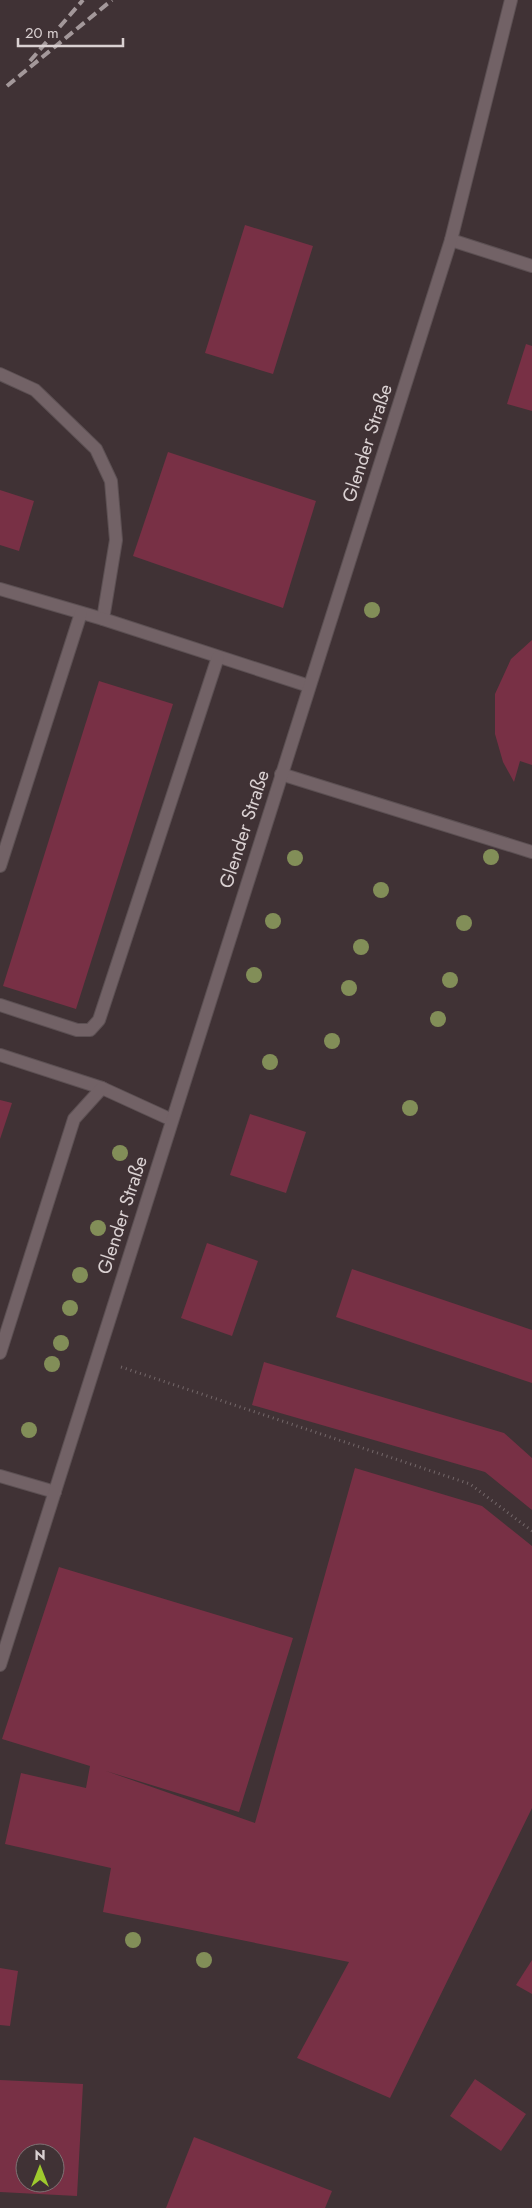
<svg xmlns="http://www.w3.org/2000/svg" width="532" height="2208" font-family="Jost,sans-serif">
  <rect width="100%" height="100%" fill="#403235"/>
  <g fill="#783045" fill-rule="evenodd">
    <path d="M245,225L313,246L273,374L205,353Z"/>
    <path d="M526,344L532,346V411L507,404Z"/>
    <path d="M168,452L316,501L283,608L133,556Z"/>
    <path d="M0,490L34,501L19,551L0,545Z"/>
    <path d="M532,640V765L520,761L514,782L503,762L495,734V694L511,659Z"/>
    <path d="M99,681L173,704L76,1009L3,986Z"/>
    <path d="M0,1100L12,1103L0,1139Z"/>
    <path d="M250,1114L306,1132L286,1193L230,1175Z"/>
    <path d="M207,1243L258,1261L232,1336L181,1318Z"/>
    <path d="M352,1269L532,1330V1383L336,1317Z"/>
    <path d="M264,1362L504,1433L532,1458V1510L485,1472L252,1405Z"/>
    <path d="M355,1468L482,1506L532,1546V1808L390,2098L297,2058L349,1962L103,1912L111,1868L5,1844L21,1773L86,1788L90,1766L2,1739L59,1567L293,1638L239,1812L106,1771L255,1823Z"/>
    <path d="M532,1960V1994L516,1985Z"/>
    <path d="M0,1968L18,1971L10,2026L0,2025Z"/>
    <path d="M475,2079L526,2114L501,2151L450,2116Z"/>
    <path d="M0,2080L83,2084L77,2196L0,2192ZM25,2153H55V2183H25Z"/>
    <path d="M194,2137L332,2191L325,2208H166Z"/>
  </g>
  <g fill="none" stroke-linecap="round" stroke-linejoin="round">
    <g stroke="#5c5053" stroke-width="14">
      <g id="lane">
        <path d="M0,374L35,390L96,449L111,481L116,540L103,619"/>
        <path d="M0,589L103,619L309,686"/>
        <path d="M281,774L532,852"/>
        <path d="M0,866L81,613"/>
        <path d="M0,1005L77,1030H90L99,1020L218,657"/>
        <path d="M0,1055L102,1088"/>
        <path d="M0,1353L74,1119L102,1088L172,1120"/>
        <path d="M0,1476L55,1492"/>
      </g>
    </g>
    <g stroke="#5c5053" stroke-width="14">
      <g id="street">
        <path d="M451,240L532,266"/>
        <path d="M0,1665L451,240L511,0"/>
      </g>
    </g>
    <path stroke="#74686a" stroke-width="3" stroke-dasharray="1 4" stroke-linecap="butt" d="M121,1367L470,1484L532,1531"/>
    <use href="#lane" stroke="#726266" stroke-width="12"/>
    <use href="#street" stroke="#726266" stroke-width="12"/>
    <g stroke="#a3989a" stroke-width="4" stroke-dasharray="10 5" stroke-linecap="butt">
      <path d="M30,61L83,0"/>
      <path d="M7,86L112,0"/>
    </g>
  </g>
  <g fill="#828e58">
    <circle cx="372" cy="610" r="8"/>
    <circle cx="491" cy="857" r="8"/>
    <circle cx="295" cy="858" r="8"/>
    <circle cx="381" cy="890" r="8"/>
    <circle cx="273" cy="921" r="8"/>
    <circle cx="464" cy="923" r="8"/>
    <circle cx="361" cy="947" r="8"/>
    <circle cx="254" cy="975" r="8"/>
    <circle cx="450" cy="980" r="8"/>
    <circle cx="349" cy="988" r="8"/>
    <circle cx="438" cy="1019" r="8"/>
    <circle cx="332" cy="1041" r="8"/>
    <circle cx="270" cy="1062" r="8"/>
    <circle cx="410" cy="1108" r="8"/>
    <circle cx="120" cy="1153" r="8"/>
    <circle cx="98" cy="1228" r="8"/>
    <circle cx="80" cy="1275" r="8"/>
    <circle cx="70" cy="1308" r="8"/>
    <circle cx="61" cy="1343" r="8"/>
    <circle cx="52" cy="1364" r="8"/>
    <circle cx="29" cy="1430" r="8"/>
    <circle cx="133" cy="1940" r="8"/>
    <circle cx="204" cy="1960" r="8"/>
  </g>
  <g text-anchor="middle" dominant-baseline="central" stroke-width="4" stroke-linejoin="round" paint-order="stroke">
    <g font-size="19" fill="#dad1d2" stroke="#403235">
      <text transform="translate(367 443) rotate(-72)">Glender Straße</text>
      <text transform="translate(244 829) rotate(-72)">Glender Straße</text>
      <text transform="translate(122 1215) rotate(-72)">Glender Straße</text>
    </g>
  </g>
  <g transform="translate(40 2168)"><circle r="24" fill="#403235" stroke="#7e7274"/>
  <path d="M0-4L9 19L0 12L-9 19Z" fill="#9fca2e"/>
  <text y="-8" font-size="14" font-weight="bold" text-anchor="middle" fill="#dad1d2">N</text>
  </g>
  <path d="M18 38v8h105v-8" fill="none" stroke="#dad1d2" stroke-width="2.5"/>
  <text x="25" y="38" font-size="15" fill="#dad1d2" stroke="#403235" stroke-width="4" paint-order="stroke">20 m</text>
</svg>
